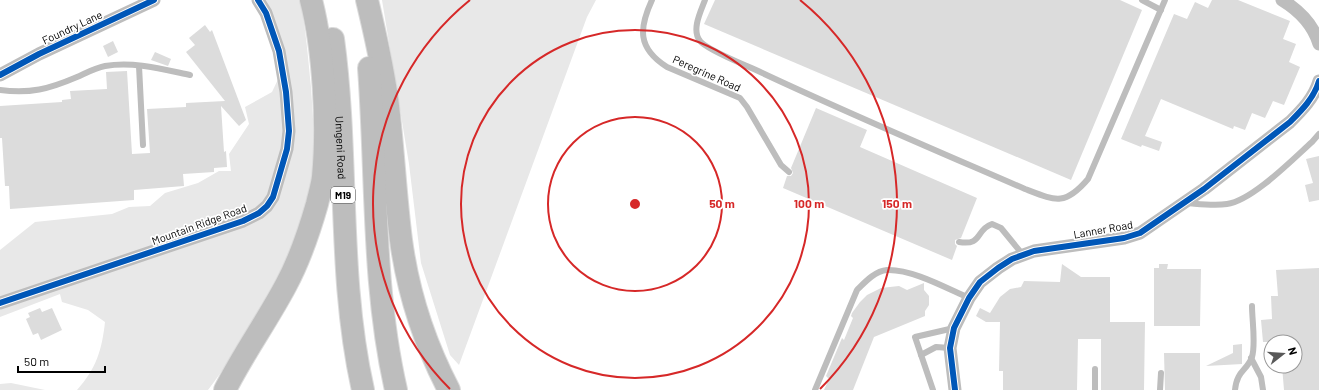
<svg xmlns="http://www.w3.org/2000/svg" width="1319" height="390" font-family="Barlow,sans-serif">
  <rect width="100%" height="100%" fill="#fff"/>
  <g fill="#e8e8e8">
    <path d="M258,0H300C306,29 308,58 311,87C313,118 316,151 311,181C298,251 251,334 208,390H77C96,369 102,350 105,322L88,310L62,302L60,294L0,317V250L35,222L112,214L129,207L150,206L165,193L198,183L219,171H231L229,154L249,124L245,107L272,92L282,71Z"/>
    <path d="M382,0H596L587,17L459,365L450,355L421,263L409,164Z"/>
    <path d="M11,383L45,390H0V384Z"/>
  </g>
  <g fill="#dcdcdc">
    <path d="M715,0H1120L1142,10L1071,180L704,24Z"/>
    <path d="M1212,0H1238L1290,21L1283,39L1296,44L1289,62L1300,67L1284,105L1273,101L1265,118L1252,113L1245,130L1234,126L1233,129L1161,99L1145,136L1162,142L1159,151L1142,145L1141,147L1121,139L1174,14L1187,19L1195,2L1208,8Z"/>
    <path d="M205,25L210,32L212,30L246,120L239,126L221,106L224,152L226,151L227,167L214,168V172L183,174L184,186L134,190V200L10,209L9,186H5L2,138H0V106L62,102V100L71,99L70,91L107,89L106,72L127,71L132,154L150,153L147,109L186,107V103L225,101L186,52L195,45L189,38Z"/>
    <path d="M113,41L118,52L108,57L103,46Z"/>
    <path d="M155,52L171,59L168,66L151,60Z"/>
    <path d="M816,108L867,130L860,147L977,198L961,238L955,240V244L957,246L952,260L783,188L787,176H791L793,173L791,168Z"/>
    <path d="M1319,156V200L1309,202L1305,185L1313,183L1306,159Z"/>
    <path d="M1062,264L1081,277H1110V322H1145L1144,390H1101V339H1078L1077,390H1003V371H999L1000,322H986L976,316L980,308L990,313L1000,297L1010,289L1021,287L1024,281L1060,282Z"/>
    <path d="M1159,264H1168L1167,269H1201L1200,326H1154V268H1159Z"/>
    <path d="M1319,268V390H1284L1282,366H1295V342H1263L1261,320L1272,319L1271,296H1278L1276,270Z"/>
    <path d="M924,283V290L929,296V305L925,311V316L874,337L853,390H824L829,379L826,376L842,338L844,340L853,318L851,316L852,313L860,302L867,295L881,288L899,286L907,290Z"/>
    <path d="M40,308L42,312L52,308L62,330L41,340L38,333L33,335L26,319L30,317L28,313Z"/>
    <path d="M1242,344V364L1206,366L1233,353V345Z"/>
    <path d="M1164,353H1200V390H1165Z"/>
  </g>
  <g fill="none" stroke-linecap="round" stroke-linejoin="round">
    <g stroke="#dbdbdb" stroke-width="24">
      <g id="motorway">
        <path d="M367,0C375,33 382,65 387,98C393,145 395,193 401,240C408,292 425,344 449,390"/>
        <path id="s1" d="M333,39C349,156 337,275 363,390"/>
        <path d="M369,68C377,176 372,285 396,390"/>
        <path d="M225,390C243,354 267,321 286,285C300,259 309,232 317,204C319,195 322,186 323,177C328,125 324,50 311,0"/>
      </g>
    </g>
    <g stroke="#bdbdbd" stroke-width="6">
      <path d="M652,0C639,28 637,48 667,67L740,98L747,107L781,165L789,172"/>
      <path d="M705,0C701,11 691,30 700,41C707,50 743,64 756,70C845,112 935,150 1025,189C1056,201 1065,206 1088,179L1165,0"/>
      <path d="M1142,0L1161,10"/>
      <path d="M139,66L143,145"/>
      <path d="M0,90C30,94 49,89 77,77C86,73 95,68 105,66C133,61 162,69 190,75"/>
      <path d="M1187,203C1200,204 1214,206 1227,204C1252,201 1293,159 1312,142L1319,134"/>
      <path d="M959,242C983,246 975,230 992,224L1001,228L1023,255"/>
      <path d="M921,355L936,347L950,348"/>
      <path d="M1251,358L1261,377L1263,390"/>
      <path d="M815,390L857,290C865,282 875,271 887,270C912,269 946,288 969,298"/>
      <path d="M933,390L915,337L954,328"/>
      <path d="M1095,390V369"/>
      <path d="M1160,390L1161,373"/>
      <path d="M1235,390C1237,370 1247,371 1252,357C1256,344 1252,320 1252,306"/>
    </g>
    <g stroke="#bdbdbd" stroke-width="13">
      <path d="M1282,0C1300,11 1313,24 1319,44"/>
      <path d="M0,75L39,54L154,0"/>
      <path d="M0,303L243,221L259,213L267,206L273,197L287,149L289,131L286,92L279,51L266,13L258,0"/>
      <path d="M955,390L950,348L954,328L969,298L980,282L998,268L1012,259L1034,251L1124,238L1140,233L1204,189L1290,122C1302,110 1314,98 1319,81"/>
    </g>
    <use href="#motorway" stroke="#bdbdbd" stroke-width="22"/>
    <g stroke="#fff" stroke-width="8">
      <g id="cycleway">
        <path d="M0,75L39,54L154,0"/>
        <path d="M0,303L243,221L259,213L267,206L273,197L287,149L289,131L286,92L279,51L266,13L258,0"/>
        <path d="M955,390L950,348L954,328L969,298L980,282L998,268L1012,259L1034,251L1124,238L1140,233L1204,189L1290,122C1302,110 1314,98 1319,81"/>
      </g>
    </g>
    <use href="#cycleway" stroke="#0057b8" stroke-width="6"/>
  </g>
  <g fill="none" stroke="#d62828" stroke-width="2">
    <circle cx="635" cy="204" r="87"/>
    <circle cx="635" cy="204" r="174"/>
    <path d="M450 389A262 262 0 0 1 470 0M800 0A262 262 0 0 1 820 389"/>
  </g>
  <g text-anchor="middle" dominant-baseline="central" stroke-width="3.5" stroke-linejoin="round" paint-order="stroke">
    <rect fill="#fff" stroke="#4c4c4c" stroke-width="1" x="331" y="187" width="24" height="16" rx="3"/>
    <g font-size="10" font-weight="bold" fill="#000">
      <text x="343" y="195">M19</text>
    </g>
    <g font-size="11" fill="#000" stroke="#fff">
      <text transform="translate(72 27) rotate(-25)">Foundry Lane</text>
      <text transform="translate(707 73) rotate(24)">Peregrine Road</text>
      <text stroke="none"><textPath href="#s1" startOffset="109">Umgeni Road</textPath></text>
      <text transform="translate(199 224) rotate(-20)">Mountain Ridge Road</text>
      <text transform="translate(1103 229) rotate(-10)">Lanner Road</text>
    </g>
  </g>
  <circle cx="635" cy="204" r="6" fill="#d62828" stroke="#fff" stroke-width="2"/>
  <g font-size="12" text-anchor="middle" font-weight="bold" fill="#d62828" stroke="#fff" stroke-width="3.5" stroke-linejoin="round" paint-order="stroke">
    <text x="722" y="208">50 m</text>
    <text x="809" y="208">100 m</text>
    <text x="897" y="208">150 m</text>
  </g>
  <g transform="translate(1283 354) rotate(73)"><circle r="19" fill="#ffffff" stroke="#999999"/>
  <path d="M0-3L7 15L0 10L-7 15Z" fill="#595959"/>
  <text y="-6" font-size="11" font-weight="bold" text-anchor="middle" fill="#000000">N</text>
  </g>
  <path d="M18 366v6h87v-6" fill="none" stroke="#000000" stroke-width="2"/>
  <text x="24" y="366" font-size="12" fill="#000000" stroke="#ffffff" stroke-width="3" paint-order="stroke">50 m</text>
</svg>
